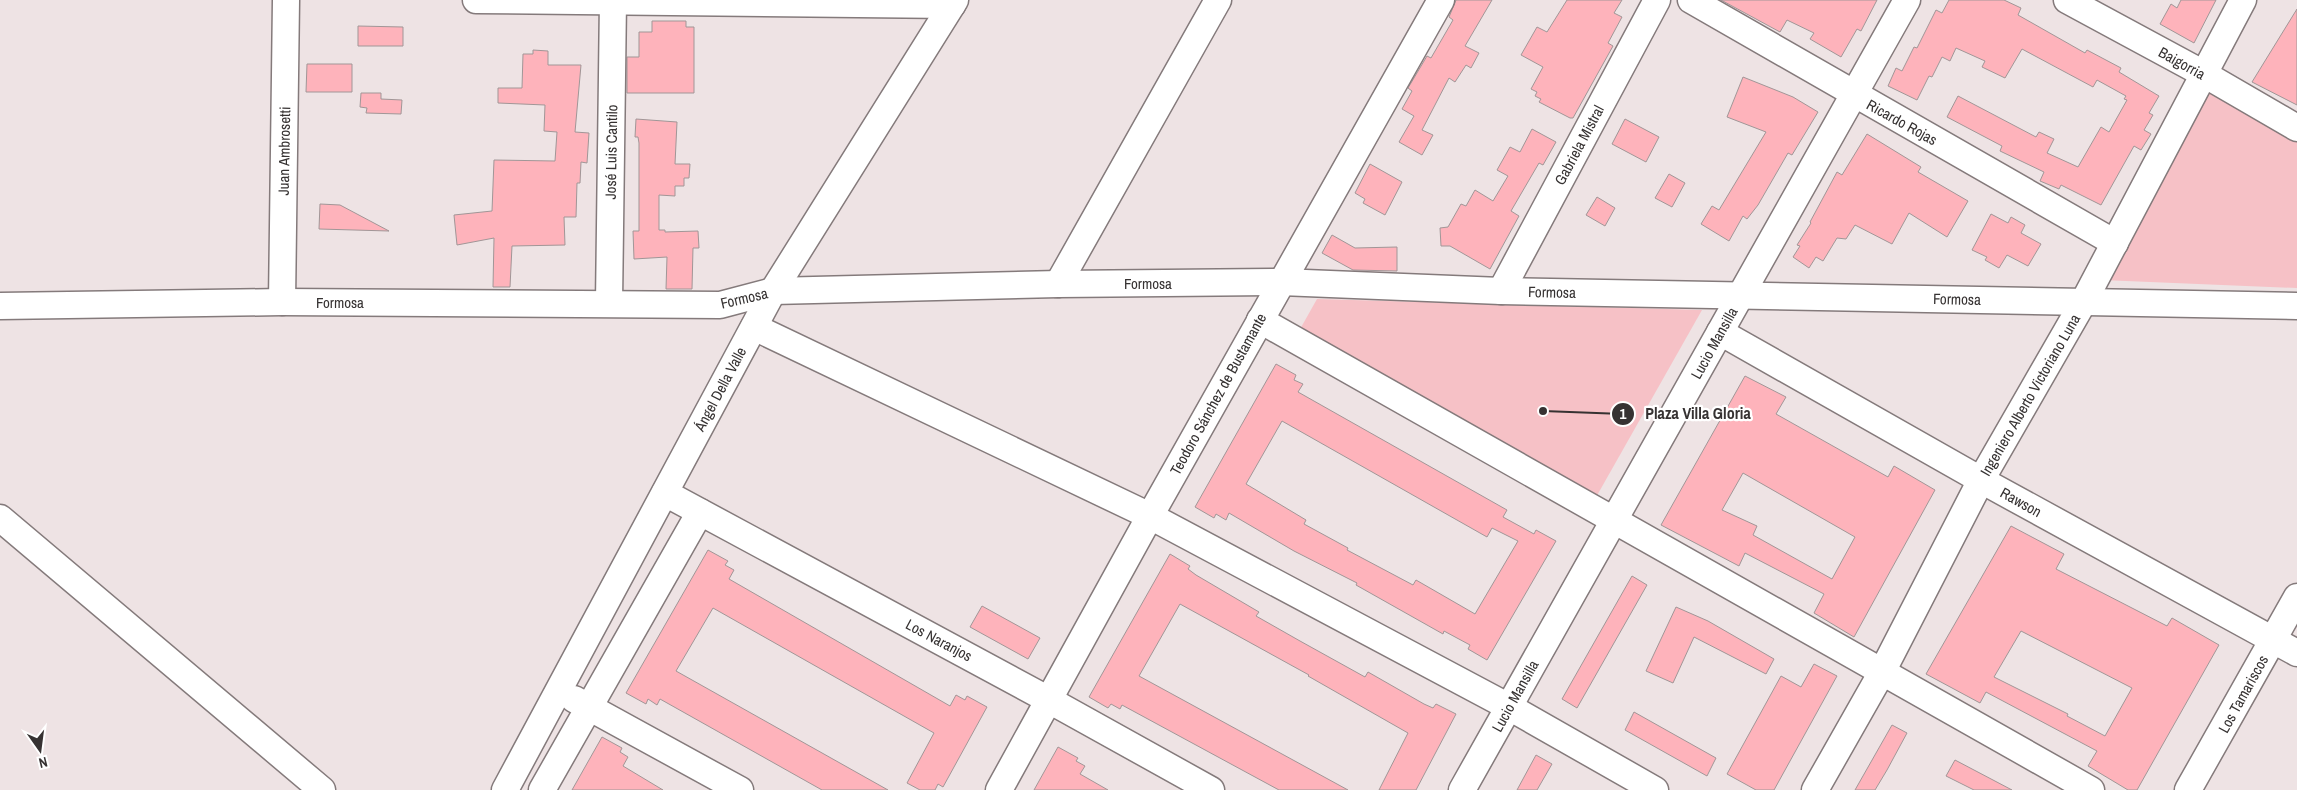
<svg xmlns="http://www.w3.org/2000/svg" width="2297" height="790" font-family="'Archivo Narrow',sans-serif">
  <rect width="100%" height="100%" fill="#eee3e4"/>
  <g fill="#f6c1c6">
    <path d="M2208,87L2297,139V288L2102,280Z"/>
    <path d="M1317,299L1702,310L1595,499L1299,331Z"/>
  </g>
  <g fill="#feb3bb" stroke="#a19697" fill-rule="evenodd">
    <path d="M1456,0H1492L1465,46L1479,53L1471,68L1466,65L1455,82L1449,78L1422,130L1433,135L1422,155L1399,142L1414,116L1402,109L1412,91L1408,88L1427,56L1431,58L1453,20L1449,17Z"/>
    <path d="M1567,0H1622L1614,13L1622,17L1608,43L1613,46L1573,118H1570L1539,102L1541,99L1535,96L1537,92L1531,89L1543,67L1521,55L1537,27L1547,32Z"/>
    <path d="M1721,0H1877L1861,31L1857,29L1841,57L1810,39L1814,33L1787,20L1780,32Z"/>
    <path d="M1949,0H2004L2021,8L2018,15L2085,53L2087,50L2121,68L2119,72L2159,96L2149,113L2153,115L2144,130L2151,134L2141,150L2134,146L2101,205L2061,185L2059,189L2040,181L2044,172L2000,151L2002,146L1947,117L1958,96L2036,137L2039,132L2054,139L2047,153L2078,167L2101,127L2109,132L2127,100L2124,99L2126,96L2097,80L2093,87L2022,49L2005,78L1982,67L1985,61L1956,48L1950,61L1942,57L1932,77L1929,76L1917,100L1888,86L1896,68L1902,71L1914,47L1917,48L1936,10L1942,13Z"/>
    <path d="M2181,0H2216L2194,43L2160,24L2171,4L2177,8Z"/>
    <path d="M2297,9V105L2252,82Z"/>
    <path d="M652,21H686V27H694V93H627V57H639V32H652Z"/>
    <path d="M358,26L403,27V46H358Z"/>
    <path d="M533,50L548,51V65H581L575,132L589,133L587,163L581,162L580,183H577L576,217H564L565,245L512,246L510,287H493L494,238L457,245L454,215L492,211L494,160L555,161L557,132L544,131L545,105L498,103V88H522L523,54H533Z"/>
    <path d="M307,64H352V92H306Z"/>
    <path d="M1743,77L1793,97L1818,112L1792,155L1788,153L1758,205L1747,219L1743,216L1729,241L1701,224L1712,206L1719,210L1766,132L1727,117Z"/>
    <path d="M361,93H381V99L402,100L401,114L366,113L367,108L360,107Z"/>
    <path d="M636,119L677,122L675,164H690L689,178H684V186H675V196L659,195V230H665V232L698,231L699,248H693L692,289H666L667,257L634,259L633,231H639V143L638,137H635Z"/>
    <path d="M1625,119L1659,137L1646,162L1612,144Z"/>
    <path d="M1532,129L1556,142L1543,165L1539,163L1511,211L1519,216L1490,269L1450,246H1441L1440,228L1448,227L1461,204L1466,206L1475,190L1493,201L1508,176L1497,170L1510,147L1520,152Z"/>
    <path d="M1867,134L1921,167L1918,172L1968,201L1947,237L1909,213L1892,244L1855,225L1846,239L1837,238L1823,261L1816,257L1809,268L1793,257L1800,246L1797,245L1811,223L1810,222L1837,172L1842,175Z"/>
    <path d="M1370,164L1402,182L1385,215L1363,203L1365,199L1355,193Z"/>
    <path d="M1669,174L1685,183L1672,207L1655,198Z"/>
    <path d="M1597,197L1615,208L1605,226L1586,215Z"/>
    <path d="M320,204L340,205L389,231L319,229Z"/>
    <path d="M1991,214L2008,223L2011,217L2025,225L2021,233L2041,244L2028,266L2007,255L1999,268L1985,260L1987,257L1972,250Z"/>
    <path d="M1332,235L1355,248L1397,247V271L1353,270L1322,253Z"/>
    <path d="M1276,364L1296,375L1294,380L1303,384L1298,392L1507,510L1503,517L1534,534L1536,530L1556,541L1487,660L1468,649L1470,645L1444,631L1443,634L1356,585L1357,583L1294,551L1229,513L1226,520L1216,514L1214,518L1195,507ZM1282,421L1487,537L1492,528L1518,541L1475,614L1416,580L1413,585L1347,550L1348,548L1304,524L1306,520L1246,484Z"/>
    <path d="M1745,376L1786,397L1776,414L1888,477L1894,466L1935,490L1854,637L1814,613L1824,594L1745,553L1739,566L1661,525ZM1743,473L1855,537L1832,579L1753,535L1757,526L1722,510Z"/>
    <path d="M2011,526L2064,554L2056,569L2167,626L2172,618L2219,645L2137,790H2128L2088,766L2097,751L1986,692L1980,703L1926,674ZM2021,631L2132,688L2105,736L2067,716L2068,714L1994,677Z"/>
    <path d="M708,550L728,561L725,565L734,570L729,579L950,706L956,695L965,700L967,696L987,707L943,787L938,784L935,790H920L907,783L934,733L713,608L676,671L888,790H822L660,699L657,705L648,699L646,704L626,693Z"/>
    <path d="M1170,554L1190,566L1188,569L1196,575L1259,612L1256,616L1300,641L1365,677L1368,672L1424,704L1433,708L1436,704L1456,714L1416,790H1379L1408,733L1308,676L1309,675L1180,604L1139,676L1348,790H1279L1122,705L1120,709L1111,704L1108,708L1089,697Z"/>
    <path d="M1632,576L1647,585L1577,708L1562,699Z"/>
    <path d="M982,606L1040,638L1028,659L970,627Z"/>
    <path d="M1676,607L1708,621L1774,659L1766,674L1694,637L1673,683L1646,671Z"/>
    <path d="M1814,664L1837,676L1774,790H1756L1727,774L1781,676L1801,687Z"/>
    <path d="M1634,712L1716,758L1707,776L1625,730Z"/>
    <path d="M1892,725L1907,733L1887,770L1875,790H1855Z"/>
    <path d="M602,737L622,748L620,752L628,757L623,766L663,790H572Z"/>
    <path d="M1058,747L1078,758L1076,761L1085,766L1080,774L1108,790H1034Z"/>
    <path d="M1536,755L1552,764L1537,790H1517Z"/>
    <path d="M1955,760L2012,790H1974L1946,776Z"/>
  </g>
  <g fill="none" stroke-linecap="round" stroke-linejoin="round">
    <g stroke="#847a7b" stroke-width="29">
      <g id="minor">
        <path d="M476,0L952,5"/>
        <path d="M1691,0L2115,243"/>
        <path d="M2067,0L2204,74L2297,128"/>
        <path d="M1058,284L1218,0"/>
        <path d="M1501,291L1657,0"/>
        <path d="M282,302L286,0"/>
        <path d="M609,303L613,0"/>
        <path d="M0,306L282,302L720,305L773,291L1058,284L1281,282L1501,291L2297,306"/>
        <path d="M1260,320L2091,790"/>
        <path d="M754,327L1150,516L1509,707L1655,790"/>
        <path d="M1720,332L1981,480L2297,653"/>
        <path d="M665,493L1049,700L1211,790"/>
        <path d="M0,518L322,790"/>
        <path d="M574,699L740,790"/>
        <path d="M505,790L773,291L955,0"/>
        <path d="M542,790L700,512"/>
        <path d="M999,790L1150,516L1441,0"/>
        <path d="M1462,790L1907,0"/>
        <path d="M1815,790L1882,672L1981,480L2084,301L2243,0"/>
        <path d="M2188,790L2297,597"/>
      </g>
    </g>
    <use href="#minor" stroke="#fff" stroke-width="26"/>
  </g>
  <g text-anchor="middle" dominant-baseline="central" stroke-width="4.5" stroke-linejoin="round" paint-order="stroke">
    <g font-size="15" fill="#363232" stroke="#fff">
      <text transform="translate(2182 63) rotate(29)">Baigorria</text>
      <text transform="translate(1902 122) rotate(29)">Ricardo Rojas</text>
      <text transform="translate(1579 145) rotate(-62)">Gabriela Mistral</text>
      <text transform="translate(284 151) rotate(-89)">Juan Ambrosetti</text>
      <text transform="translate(611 152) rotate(-89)">José Luis Cantilo</text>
      <text x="1148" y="283">Formosa</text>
      <text transform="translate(1552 292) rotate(1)">Formosa</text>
      <text transform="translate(744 298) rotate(-13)">Formosa</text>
      <text transform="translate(1957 299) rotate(1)">Formosa</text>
      <text x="340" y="302">Formosa</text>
      <text transform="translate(1714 343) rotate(-61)">Lucio Mansilla</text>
      <text transform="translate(720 389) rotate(-62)">Ángel Della Valle</text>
      <text transform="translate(1218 394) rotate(-61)">Teodoro Sánchez de Bustamante</text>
      <text transform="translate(2030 395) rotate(-60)">Ingeniero Alberto Victoriano Luna</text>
      <text transform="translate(2021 502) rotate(29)">Rawson</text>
      <text transform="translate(939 640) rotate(28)">Los Naranjos</text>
      <text transform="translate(2243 694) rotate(-61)">Los Tamariscos</text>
      <text transform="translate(1515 696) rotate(-61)">Lucio Mansilla</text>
    </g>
  </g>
  <path fill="none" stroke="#363232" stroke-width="2" d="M1543 411L1623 414"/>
  <g fill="#363232" stroke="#fff" stroke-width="2">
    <circle cx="1543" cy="411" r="5"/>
    <circle cx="1623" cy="414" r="12"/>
  </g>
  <g font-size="15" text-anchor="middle" font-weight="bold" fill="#fff">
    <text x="1623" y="419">1</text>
  </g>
  <g font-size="16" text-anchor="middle" font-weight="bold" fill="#363232" stroke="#fff" stroke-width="4.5" stroke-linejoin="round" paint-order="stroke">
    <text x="1698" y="419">Plaza Villa Gloria</text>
  </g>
  <g transform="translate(40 750) rotate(166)" stroke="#ffffff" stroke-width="4" paint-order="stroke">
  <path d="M0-4L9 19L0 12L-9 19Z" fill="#363232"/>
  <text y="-8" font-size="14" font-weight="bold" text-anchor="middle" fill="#363232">N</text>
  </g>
</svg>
